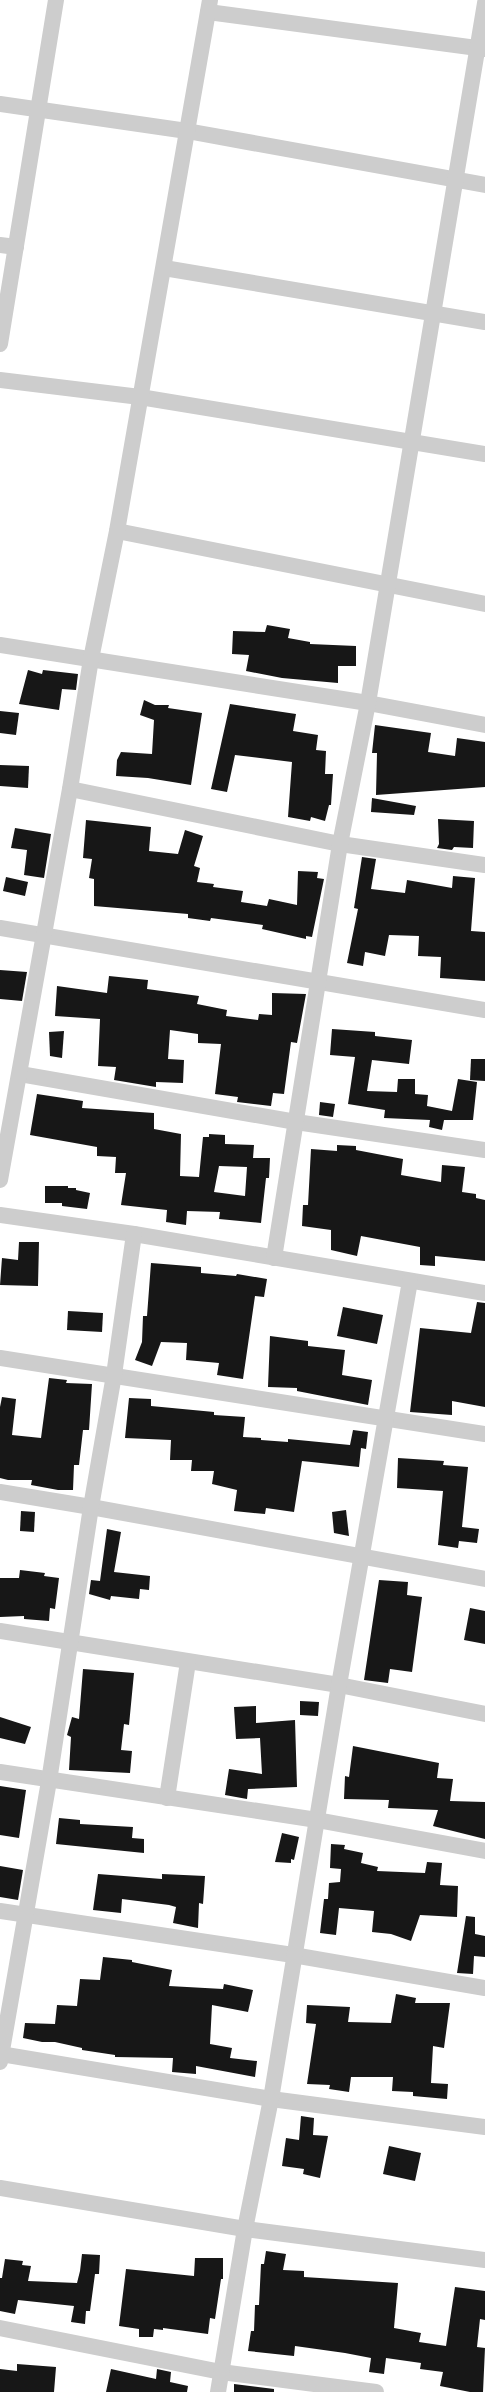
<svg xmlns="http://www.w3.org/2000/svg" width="485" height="2392" font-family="'Open Sans',sans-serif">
  <rect width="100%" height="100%" fill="#fff"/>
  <g fill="#171717" fill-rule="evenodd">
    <path d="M267,625L290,629L288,638L310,642V644L356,646V666H338V683L282,678L246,671L249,655L232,654L233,631L265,632Z"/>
    <path d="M28,670L42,674L43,670L78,674L76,690L62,689L59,710L19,704Z"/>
    <path d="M144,700L155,705H169L168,708L202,713L191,785L148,778L116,776L117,760L121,752L152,754L154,720L140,715Z"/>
    <path d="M230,704L296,714L293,731L318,735L316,750L326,751L325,774H333L331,805H329L325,821L311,817L310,821L288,817L292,762L235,755L227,792L211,789Z"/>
    <path d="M0,711L19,713L16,735L0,733Z"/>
    <path d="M375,725L431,733L428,752L455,756L457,738L485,742V787L376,795L377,753H372Z"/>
    <path d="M0,765L29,766L28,788L0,786Z"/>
    <path d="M372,798L416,806L414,815L371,812Z"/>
    <path d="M438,819L474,821L473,848L454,847L452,850L437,848L439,844Z"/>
    <path d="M86,820L151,827L149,851L178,854L185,830L203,836L194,866L200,868L197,882L214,884L213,887L243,891L241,902L267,906L269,899L297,905L298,871L318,872L317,878L324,879L312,937L306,936V939L262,929L263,925L211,918L210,921L188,918V914L94,906V879L89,878L92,859L83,858Z"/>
    <path d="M15,828L51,834L44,878L24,875L27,850L11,848Z"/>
    <path d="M362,857L376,859L371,889L405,893L407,880L452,888L453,876L475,878L471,931L485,932V981L440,978L441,957L418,956L419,936L389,935L385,956L365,952L363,966L347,963L358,909L354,908Z"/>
    <path d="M6,877L28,882L25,896L3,891Z"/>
    <path d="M0,970L27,972L22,1001L0,999Z"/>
    <path d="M109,976L148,980L147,989L199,996L197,1004L227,1010L226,1016L258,1020L259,1014L272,1015V993L306,994L297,1043L291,1042L284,1094L273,1093L271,1106L237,1102L238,1097L215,1094L221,1044L198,1043V1034L170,1030L168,1059L184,1060L183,1083L156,1082V1087L114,1080L116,1067L98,1066L100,1019L55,1016L57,986L107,993Z"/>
    <path d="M332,1029L375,1032V1036L412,1040L409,1064L372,1060L367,1091L397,1092L398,1079H415V1094L428,1095L427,1106L452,1111L458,1079L477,1082L473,1120H444L442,1130L429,1127L430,1120L384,1118L385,1110L348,1104L355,1057L330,1055Z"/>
    <path d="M64,1031L62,1058L50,1056L49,1032Z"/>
    <path d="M471,1059H485V1081L470,1080Z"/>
    <path d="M37,1094L83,1101L82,1108L154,1113V1129L181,1134L180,1176L199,1177L203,1137H209V1134L225,1135V1144L254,1145L253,1158H270L269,1178H266L261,1223L219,1219L220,1212L187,1211L186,1225L166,1222L167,1210L121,1205L126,1173H115L116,1157L97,1156V1147L30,1135ZM219,1166L247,1167L245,1196L214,1192Z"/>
    <path d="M320,1102L335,1104L333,1117L319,1115Z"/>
    <path d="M337,1145L356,1146V1150L403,1159L401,1175L441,1182L442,1165L465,1167L462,1192L476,1194V1198L485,1200V1261L435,1256V1266L420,1265V1247L361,1236L357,1256L331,1250V1230L302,1226L303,1205H308L311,1149L337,1151Z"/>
    <path d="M45,1186H68V1188H76V1190L90,1193L87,1209L62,1206V1203H45Z"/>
    <path d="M19,1242H39L38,1286L0,1285L2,1258L18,1260Z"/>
    <path d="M151,1263L201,1267V1273L236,1276L237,1274L267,1279L264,1297L255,1296L243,1379L217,1375L219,1363L186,1360L187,1343L161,1342L152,1366L135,1360L142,1342L143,1316H147Z"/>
    <path d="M477,1302L485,1303V1407L452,1401V1415L410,1412L420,1328L471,1333Z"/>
    <path d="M343,1307L383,1315L377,1344L337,1336Z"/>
    <path d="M68,1311L103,1313L102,1332L67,1330Z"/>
    <path d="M270,1336L308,1341V1346L345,1350L342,1375L372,1380L368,1405L297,1391V1388L268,1387Z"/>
    <path d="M49,1378L67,1380L66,1383L92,1384L89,1430H83L79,1465H74L73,1490H58L31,1485L32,1480H8L0,1478V1407L2,1397L16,1399L12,1435L41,1438Z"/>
    <path d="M129,1398L151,1399V1406L214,1412V1415L245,1417L243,1437L261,1438V1440L288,1442V1439L350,1445L353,1430L368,1432L366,1449L361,1448L359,1467L302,1461L294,1512L266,1508L265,1514L234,1511L237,1490L212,1484L214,1471H191L192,1460H170L171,1440L125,1438Z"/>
    <path d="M398,1458L444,1461L443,1465L468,1467L462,1527L479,1529L477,1543L459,1541L458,1548L438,1545L443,1491L397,1488Z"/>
    <path d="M346,1510L349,1536L334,1533L332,1512Z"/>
    <path d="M21,1511L35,1512L34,1532L20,1531Z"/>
    <path d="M107,1529L121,1532L114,1572L150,1576L149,1590L140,1589L139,1599L111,1596L110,1600L89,1594L91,1580L100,1581Z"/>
    <path d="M20,1570L45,1573L44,1576L59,1578L55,1609L50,1608L49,1621L24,1619V1616L0,1617V1578H19Z"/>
    <path d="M379,1580L408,1582L407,1595L422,1597L412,1672L390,1669L388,1683L364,1680Z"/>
    <path d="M470,1608L485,1611V1644L464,1640Z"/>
    <path d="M83,1669L134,1673L129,1725L124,1724L121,1750L132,1751L130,1773L69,1770L71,1737L67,1735L72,1717L79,1719Z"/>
    <path d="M300,1701L319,1702L318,1716L300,1715Z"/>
    <path d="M256,1706V1723L295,1720L297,1787L248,1789L247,1799L225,1795L229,1769L262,1774L260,1738L236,1739L234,1707Z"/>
    <path d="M0,1717L31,1727L25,1744L0,1738Z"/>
    <path d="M353,1746L439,1763L437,1778L453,1779L450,1801L485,1802V1839L433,1826L438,1810L388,1808L389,1800L344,1799L345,1776L349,1777Z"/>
    <path d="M0,1786L26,1790L19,1838L0,1835Z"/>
    <path d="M59,1818L80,1820V1824L133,1827L132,1838L144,1839V1853L56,1844Z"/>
    <path d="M282,1833L299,1837L294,1860L291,1859V1863L275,1862Z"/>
    <path d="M331,1844L345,1845L344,1849L363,1853L361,1863L378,1867L377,1871L425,1873L427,1862L442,1863L440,1885L458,1886L457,1917L420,1915L411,1941L391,1934L372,1932L374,1911L339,1908L336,1935L320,1933L324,1899H328L329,1883L340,1882L341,1869L330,1868Z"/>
    <path d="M0,1866L23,1870L18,1900L0,1897Z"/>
    <path d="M98,1874L162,1879V1874L205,1876L203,1904L199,1903L198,1928L173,1923L176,1907L169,1905L122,1899L121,1913L93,1910Z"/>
    <path d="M466,1916L475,1917V1934L485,1936V1957L474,1956L473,1974L457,1973Z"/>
    <path d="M103,1957L132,1960V1962L172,1970L169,1986L223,1989L224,1984L253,1990L248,2012L212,2005L210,2044L232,2048L230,2058L257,2061L255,2077L196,2066V2074L172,2072L173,2058L115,2057V2055L82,2050V2048L55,2042H42L23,2038L25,2023L55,2024L57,2005L77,2006L80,1979L100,1980Z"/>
    <path d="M396,1994L416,1998L415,2003H450L444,2048L433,2046L431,2083L448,2084L447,2099L413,2096V2092L392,2091L393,2077H351L349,2092L329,2089L330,2085L307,2084L316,2024L306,2023L307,2005L350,2007L348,2022L391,2023Z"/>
    <path d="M301,2116L314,2118L313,2135L328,2136L320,2178L303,2174L304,2169L282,2166L286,2138L299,2140Z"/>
    <path d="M389,2146L421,2153L415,2181L383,2174Z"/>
    <path d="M266,2251L286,2254L283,2270L304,2271V2277L398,2283L394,2328L421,2333L419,2342L446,2346L455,2287L485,2291V2320L480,2319L477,2347L485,2348L483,2392H470L440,2386L443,2372L420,2369L421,2363L386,2358L384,2374L369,2372L371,2358L345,2353L295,2346L294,2356L248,2351L251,2331H254L255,2305H259L261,2264H264Z"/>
    <path d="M82,2254L100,2255L99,2274H95L90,2311H86L85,2324L71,2322L74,2306L18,2300L15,2314L0,2311V2278H2L5,2259L23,2261L22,2265L31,2266L28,2281L77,2283L80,2271Z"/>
    <path d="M195,2258H223V2279H221L215,2319L210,2318L208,2334L163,2328V2330L154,2329L153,2337H139V2329L119,2326L126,2269L194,2276Z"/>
    <path d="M17,2364L56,2367L54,2392H0V2369L17,2371Z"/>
    <path d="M111,2369L156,2379L157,2369L171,2372L170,2382L188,2386L187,2392H106Z"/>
    <path d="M234,2384L274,2389V2392H234Z"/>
  </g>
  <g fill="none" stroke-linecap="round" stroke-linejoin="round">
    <g stroke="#cdcdcd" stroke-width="16">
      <path d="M208,12L485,49"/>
      <path d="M0,104L187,131L485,185"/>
      <path d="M0,245L16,247"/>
      <path d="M164,268L485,322"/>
      <path d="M0,344L56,0"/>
      <path d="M0,380L140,397L485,454"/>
      <path d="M117,531L485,604"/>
      <path d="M0,645L368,703L485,725"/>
      <path d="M70,789L340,844L485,865"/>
      <path d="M0,928L485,1010"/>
      <path d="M20,1074L296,1122L485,1150"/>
      <path d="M0,1180L70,789L91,659L117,531L210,0"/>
      <path d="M0,1215L134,1234L485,1293"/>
      <path d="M274,1258L340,844L368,703L485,3"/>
      <path d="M0,1358L485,1434"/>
      <path d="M0,1492L91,1507L485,1579"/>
      <path d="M0,1631L339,1685L485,1714"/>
      <path d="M0,1772L317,1820L485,1851"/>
      <path d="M167,1798L188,1662"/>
      <path d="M0,1911L293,1955L485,1988"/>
      <path d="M0,2054L271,2099L485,2127"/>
      <path d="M0,2062L49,1781L91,1507L114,1375L134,1234"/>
      <path d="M0,2188L245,2229L485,2260"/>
      <path d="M0,2328L221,2372L376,2392"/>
      <path d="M218,2392L245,2229L271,2099L339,1685L410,1281"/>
    </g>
  </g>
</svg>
